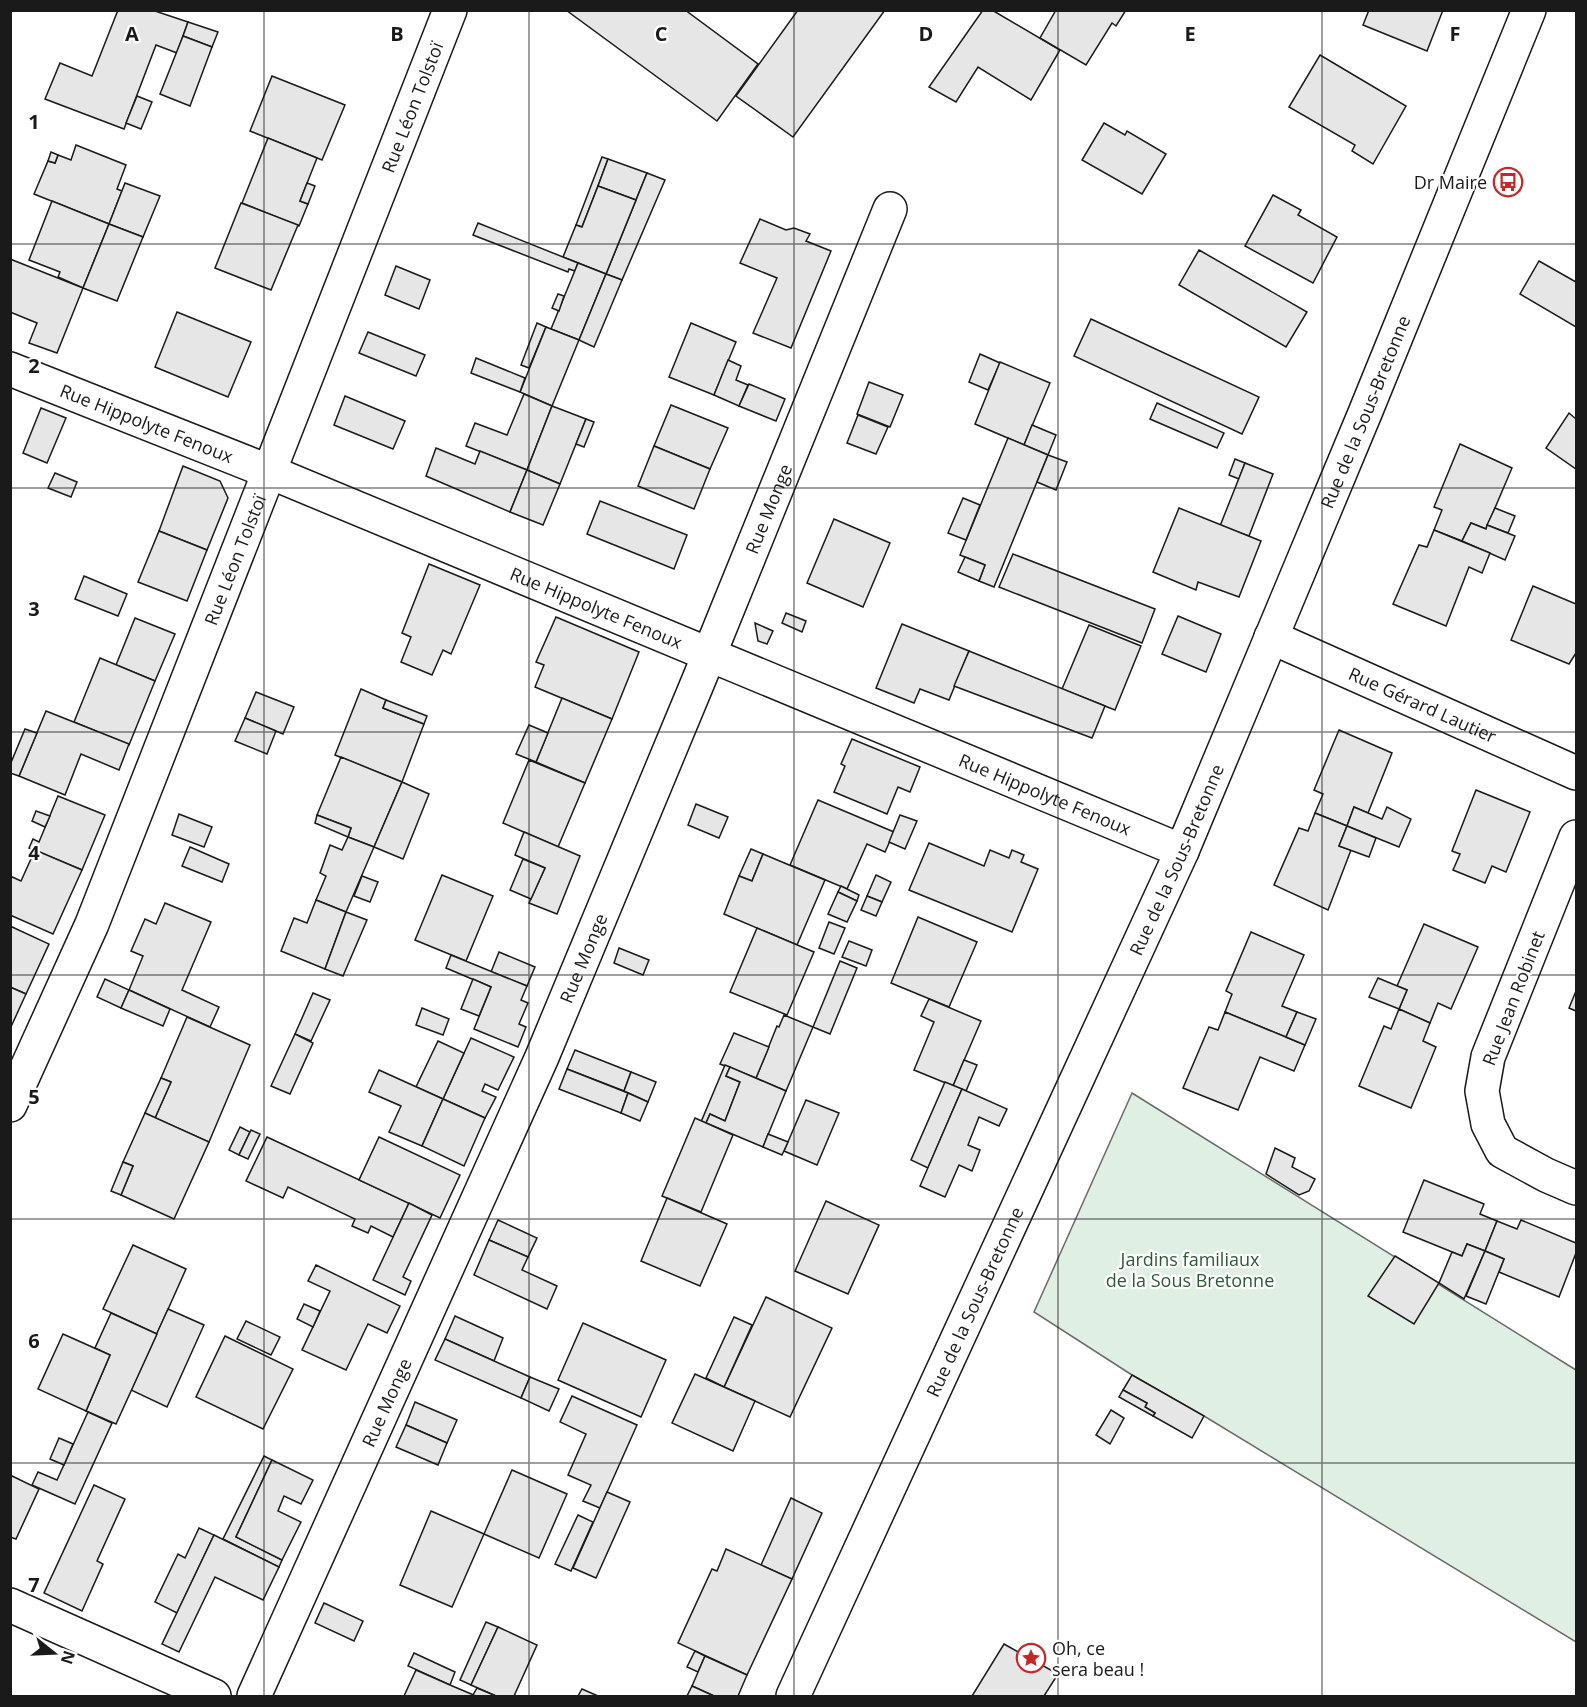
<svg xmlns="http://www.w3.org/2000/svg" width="1587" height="1707" font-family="'Open Sans',sans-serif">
  <rect width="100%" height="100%" fill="#fff"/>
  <path fill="#e0efe3" stroke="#6a6a6a" stroke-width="1.5" d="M1132,1093L1576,1370V1642L1204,1416L1132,1375L1034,1312Z"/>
  <g fill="#e6e6e6" stroke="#1a1a1a" stroke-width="1.5">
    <path d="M118,10H152L188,22L177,53L156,45L124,129L45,99L60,63L92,76Z"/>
    <path d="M566,10H685L758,64L717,121Z"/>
    <path d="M798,10H885L793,137L736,96Z"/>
    <path d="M983,10H992L1060,50L1031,100L978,67L956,102L929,87Z"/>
    <path d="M1056,10H1126L1116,26L1112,23L1086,65L1040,38Z"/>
    <path d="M1443,10L1427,51L1363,25L1369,10Z"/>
    <path d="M188,22L218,32L212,47L183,36Z"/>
    <path d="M183,36L212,47L190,106L160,94Z"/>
    <path d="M1320,55L1406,106L1373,164L1352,151L1355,145L1289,107Z"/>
    <path d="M272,76L345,105L322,160L250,131Z"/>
    <path d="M137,96L152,102L141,129L126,123Z"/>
    <path d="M1104,123L1125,135L1127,131L1166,154L1142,194L1082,160Z"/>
    <path d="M268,138L317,158L300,201L308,204L299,226L242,203Z"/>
    <path d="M76,145L126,165L117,189L122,191L109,224L34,194L48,161L55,163L58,155L71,160Z"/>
    <path d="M51,152L58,155L55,163L48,161Z"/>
    <path d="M602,157L608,159L598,186L582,227L576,225Z"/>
    <path d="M608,159L647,173L636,200L598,186Z"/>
    <path d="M647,173L665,180L622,280L606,274Z"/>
    <path d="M125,183L160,196L143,237L109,224Z"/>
    <path d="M307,183L315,186L308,204L300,201Z"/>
    <path d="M598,186L636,200L606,274L563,257L576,225L582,227Z"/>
    <path d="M1273,195L1301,210L1298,215L1337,237L1313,283L1245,246Z"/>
    <path d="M52,201L109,224L83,288L58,277L60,272L29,260Z"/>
    <path d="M241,203L298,225L271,290L215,268Z"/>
    <path d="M760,219L786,230L794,228L810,234L806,241L831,251L791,348L753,333L777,278L740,263Z"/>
    <path d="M478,223L578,263L575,271L569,269L568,272L473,235Z"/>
    <path d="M109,224L143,237L117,301L83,288Z"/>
    <path d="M1199,250L1307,312L1286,347L1179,285Z"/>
    <path d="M10,259L83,288L57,353L29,343L37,323L10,312Z"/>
    <path d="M1539,261L1576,282V327L1520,294Z"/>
    <path d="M578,263L606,274L579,340L551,329Z"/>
    <path d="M396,266L430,280L419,309L385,295Z"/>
    <path d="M606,274L622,280L594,347L579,340Z"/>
    <path d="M558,294L564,296L559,311L552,308Z"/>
    <path d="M177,312L251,342L228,397L155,367Z"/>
    <path d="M1091,319L1259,397L1242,434L1074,356Z"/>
    <path d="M537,323L546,327L529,368L521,365Z"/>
    <path d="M691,323L736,342L714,395L669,377Z"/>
    <path d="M546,327L579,340L552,406L520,392Z"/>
    <path d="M368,332L425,355L416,376L359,353Z"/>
    <path d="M980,354L1000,363L988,390L969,382Z"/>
    <path d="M476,358L525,378L520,392L471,373Z"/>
    <path d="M728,360L741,366L736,380L748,385L739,406L714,395Z"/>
    <path d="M1000,362L1050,383L1024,445L975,424Z"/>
    <path d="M869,382L903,395L890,427L857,414Z"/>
    <path d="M749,384L785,399L776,421L739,406Z"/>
    <path d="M524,394L552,406L527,470L466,446L475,423L507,435Z"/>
    <path d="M345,396L405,421L393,449L334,425Z"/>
    <path d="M1157,403L1224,433L1217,448L1150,419Z"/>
    <path d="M671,405L728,428L710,469L654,446Z"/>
    <path d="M552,406L586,419L560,484L527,470Z"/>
    <path d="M41,408L66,418L47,463L23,453Z"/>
    <path d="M1569,413L1576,419V469L1546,448Z"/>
    <path d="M858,415L888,427L876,454L847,443Z"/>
    <path d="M586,419L594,422L584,447L576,444Z"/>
    <path d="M1032,425L1056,435L1048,455L1024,445Z"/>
    <path d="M1008,438L1048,455L994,587L979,581L985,565L960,555Z"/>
    <path d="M1460,444L1512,468L1486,529L1471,523L1462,541L1434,530L1442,510L1434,507Z"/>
    <path d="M654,446L710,469L694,509L638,486Z"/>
    <path d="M436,448L475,464L480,451L527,470L510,512L426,476Z"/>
    <path d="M1048,455L1067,462L1056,490L1037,482Z"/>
    <path d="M1235,459L1245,463L1239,479L1229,475Z"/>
    <path d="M1245,463L1273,474L1249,536L1220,526Z"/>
    <path d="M183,466L220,481L228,498L207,550L159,531Z"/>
    <path d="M527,470L560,484L543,525L510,512Z"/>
    <path d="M55,473L77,482L71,497L48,488Z"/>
    <path d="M963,498L980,505L966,540L948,533Z"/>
    <path d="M600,501L687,535L674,569L587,534Z"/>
    <path d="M1179,508L1261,541L1239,597L1198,582L1196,590L1153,572Z"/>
    <path d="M1495,508L1515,516L1508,533L1487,525Z"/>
    <path d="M834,519L890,543L863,607L807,583Z"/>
    <path d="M1471,523L1486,529L1487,525L1515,536L1505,560L1462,541Z"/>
    <path d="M1434,530L1490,553L1482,573L1469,567L1446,626L1393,604L1419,545L1427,547Z"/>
    <path d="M159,531L207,550L187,601L138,582Z"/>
    <path d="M1013,554L1155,609L1142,643L999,587Z"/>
    <path d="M965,557L985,565L979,581L958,572Z"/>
    <path d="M429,564L480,585L451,654L443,650L432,675L401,662L411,637L402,633Z"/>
    <path d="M84,576L127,594L118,616L75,599Z"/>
    <path d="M1533,586L1576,604V653L1569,664L1511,640Z"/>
    <path d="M786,613L806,621L802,632L782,623Z"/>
    <path d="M1178,616L1221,634L1206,672L1162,654Z"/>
    <path d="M556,617L639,652L612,719L535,687L544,665L536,662Z"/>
    <path d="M135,618L175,634L155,681L116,665Z"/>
    <path d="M755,623L773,631L767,644L758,641Z"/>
    <path d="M902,624L969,651L949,700L920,689L914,703L876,688Z"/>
    <path d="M1089,625L1141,646L1115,710L1062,689Z"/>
    <path d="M969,651L1105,706L1092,738L954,686Z"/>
    <path d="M100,658L155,681L129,745L74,722Z"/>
    <path d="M361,689L386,700L383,708L424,724L402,782L335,755Z"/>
    <path d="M256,692L294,707L283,734L245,718Z"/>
    <path d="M562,698L612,719L585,783L536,762Z"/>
    <path d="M386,700L427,716L424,724L383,708Z"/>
    <path d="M46,711L129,744L119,770L81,754L65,795L19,776Z"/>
    <path d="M245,718L276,731L267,754L235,741Z"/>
    <path d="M529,725L548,733L536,762L516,754Z"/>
    <path d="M25,729L37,733L19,776L10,773V765Z"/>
    <path d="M1339,730L1392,753L1368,813L1354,807L1347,826L1315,813L1323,794L1314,790Z"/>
    <path d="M852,739L920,767L910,792L898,787L887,814L834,792L845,766L841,764Z"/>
    <path d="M341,757L402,782L374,847L348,837L351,828L317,815Z"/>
    <path d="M529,760L585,783L558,847L503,823Z"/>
    <path d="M402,782L429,794L403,859L374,847Z"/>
    <path d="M1476,790L1530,812L1506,872L1492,866L1485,883L1453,870L1460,854L1452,851Z"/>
    <path d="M58,796L105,815L82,870L29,848L33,839L39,842Z"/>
    <path d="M818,800L894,832L885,852L867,844L847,889L790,865Z"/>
    <path d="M696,804L728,817L719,838L688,825Z"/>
    <path d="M1354,807L1382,819L1387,807L1411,819L1399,847L1347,826Z"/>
    <path d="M36,811L50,816L45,827L32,821Z"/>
    <path d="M1315,813L1347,826L1339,846L1351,850L1328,910L1274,885L1299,828L1308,831Z"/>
    <path d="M179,814L212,827L204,847L172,835Z"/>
    <path d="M317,815L351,828L348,837L315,823Z"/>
    <path d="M900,815L917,821L905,849L889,842Z"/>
    <path d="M1347,826L1376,838L1369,857L1339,846Z"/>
    <path d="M524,832L580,856L557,914L529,903L545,868L515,855Z"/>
    <path d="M348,837L374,847L346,912L316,900L326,876L320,873L330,845L342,850Z"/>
    <path d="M929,843L984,866L990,850L1009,858L1012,850L1024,855L1021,862L1038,869L1012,932L909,890Z"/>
    <path d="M190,847L229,864L222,882L182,866Z"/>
    <path d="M751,849L763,854L752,881L739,876Z"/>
    <path d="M35,850L82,870L53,934L10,915V876L21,881Z"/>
    <path d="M763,854L825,880L797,945L724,914L739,876L752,881Z"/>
    <path d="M523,859L545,868L531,899L510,890Z"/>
    <path d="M442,875L493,896L466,961L415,940Z"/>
    <path d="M876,875L891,882L882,902L867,896Z"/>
    <path d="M362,876L378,882L370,902L354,896Z"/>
    <path d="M841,886L859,895L857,901L838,892Z"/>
    <path d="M838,892L857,901L847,922L828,914Z"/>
    <path d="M867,896L882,902L876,916L861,910Z"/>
    <path d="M316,900L346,912L325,969L281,951L294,918L307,923Z"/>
    <path d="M165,903L211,922L182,990L219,1007L210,1027L129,990L143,956L131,951L145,919L156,924Z"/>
    <path d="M346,912L367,920L343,976L325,969Z"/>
    <path d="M918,917L977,942L949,1007L891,983Z"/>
    <path d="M829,922L845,928L834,954L819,948Z"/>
    <path d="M1424,924L1478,947L1451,1009L1438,1003L1430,1023L1399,1009L1407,990L1397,986Z"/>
    <path d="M10,926L49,944L26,994L10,987Z"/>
    <path d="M757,928L814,952L787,1015L730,992Z"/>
    <path d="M1251,932L1304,955L1282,1006L1297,1012L1286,1037L1225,1012L1232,994L1226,991Z"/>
    <path d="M849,941L872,950L866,966L842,957Z"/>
    <path d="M619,948L649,960L643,975L614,963Z"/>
    <path d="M499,952L535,967L527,986L491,972Z"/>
    <path d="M451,955L527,986L521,1000L528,1003L519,1024L526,1027L518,1047L474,1029L491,987L446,968Z"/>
    <path d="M840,961L857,968L830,1034L813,1027Z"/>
    <path d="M1378,978L1407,990L1399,1009L1369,997Z"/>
    <path d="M105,979L129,990L121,1008L97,997Z"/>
    <path d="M473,979L491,987L479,1016L461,1009Z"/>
    <path d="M10,987L26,994L10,1029Z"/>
    <path d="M129,990L170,1009L163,1026L121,1008Z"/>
    <path d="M1576,991V1011L1569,1008Z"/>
    <path d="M313,993L330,1000L311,1041L295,1034Z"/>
    <path d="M929,999L981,1021L953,1086L914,1070L934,1022L921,1016Z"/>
    <path d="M422,1008L449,1019L443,1035L416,1025Z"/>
    <path d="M1399,1009L1430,1023L1423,1041L1436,1047L1411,1108L1359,1086L1384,1026L1391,1029Z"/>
    <path d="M1225,1012L1305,1045L1294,1071L1260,1057L1238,1110L1183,1088L1209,1027L1218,1030Z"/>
    <path d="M1297,1012L1316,1019L1305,1045L1286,1037Z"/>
    <path d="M784,1015L813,1027L786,1091L756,1078L777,1026L779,1027Z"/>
    <path d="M187,1017L250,1045L209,1142L155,1118L171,1082L161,1078Z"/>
    <path d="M734,1033L769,1047L756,1078L720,1064Z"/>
    <path d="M295,1034L313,1043L290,1094L271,1086Z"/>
    <path d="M471,1038L514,1057L498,1090L485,1084L482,1091L496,1097L485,1118L443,1099Z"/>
    <path d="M438,1041L464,1053L443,1099L416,1087Z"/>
    <path d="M575,1050L631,1072L624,1091L567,1069Z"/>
    <path d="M964,1060L977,1065L966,1091L953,1086Z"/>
    <path d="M725,1065L730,1067L726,1076L740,1082L725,1121L710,1114L706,1123L701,1122Z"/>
    <path d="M730,1067L786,1091L763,1147L706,1123L710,1114L725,1121L740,1082L726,1076Z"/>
    <path d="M567,1069L628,1093L621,1113L559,1089Z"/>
    <path d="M379,1070L443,1099L422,1146L389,1132L401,1106L369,1092Z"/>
    <path d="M631,1072L656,1082L648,1102L624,1091Z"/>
    <path d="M161,1078L171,1082L155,1118L145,1113Z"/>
    <path d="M945,1082L962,1089L928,1168L911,1160Z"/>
    <path d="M962,1089L1007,1109L999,1126L979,1117L968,1145L980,1150L972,1171L959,1165L945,1197L920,1186Z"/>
    <path d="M628,1093L648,1102L640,1121L621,1113Z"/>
    <path d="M443,1099L485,1118L464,1166L422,1146Z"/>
    <path d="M806,1100L839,1113L817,1165L784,1151Z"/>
    <path d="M145,1113L209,1142L174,1219L121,1195L133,1166L123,1162Z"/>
    <path d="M695,1118L733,1135L701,1212L662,1196Z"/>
    <path d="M240,1127L250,1132L239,1155L229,1150Z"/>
    <path d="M251,1130L260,1134L248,1159L239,1155Z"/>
    <path d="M768,1134L788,1142L782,1155L763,1147Z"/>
    <path d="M267,1137L409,1203L393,1237L371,1226L368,1233L352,1226L355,1219L288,1187L283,1198L246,1181Z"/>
    <path d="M379,1137L460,1175L440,1218L359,1180Z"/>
    <path d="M1275,1148L1295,1158L1292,1167L1315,1179L1309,1191L1299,1195L1266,1174Z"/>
    <path d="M123,1162L133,1166L121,1195L111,1191Z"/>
    <path d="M1424,1180L1484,1204L1480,1214L1497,1221L1485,1251L1467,1244L1462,1256L1403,1232Z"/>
    <path d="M667,1198L727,1224L700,1286L641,1261Z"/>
    <path d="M826,1201L879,1225L848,1294L795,1271Z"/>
    <path d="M409,1203L432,1215L403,1277L411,1281L405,1295L373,1280Z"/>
    <path d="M498,1220L537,1238L528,1257L489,1240Z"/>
    <path d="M1521,1220L1576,1243V1253L1559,1297L1499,1272L1504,1259L1485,1251L1497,1221L1517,1229Z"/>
    <path d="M489,1240L528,1257L522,1270L557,1286L547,1309L474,1275Z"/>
    <path d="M1467,1244L1485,1251L1464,1299L1439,1283L1452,1252L1462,1256Z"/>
    <path d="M133,1245L186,1269L157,1334L103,1309Z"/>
    <path d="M1485,1251L1504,1259L1486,1304L1466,1296Z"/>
    <path d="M1395,1256L1439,1283L1414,1324L1368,1296Z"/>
    <path d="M316,1265L400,1306L387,1333L368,1324L346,1370L302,1350L330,1291L308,1281Z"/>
    <path d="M766,1297L832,1328L790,1417L724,1387Z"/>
    <path d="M304,1304L320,1311L313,1327L297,1319Z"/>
    <path d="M168,1309L204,1325L167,1407L131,1390Z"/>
    <path d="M111,1313L157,1334L116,1424L86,1411L110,1355L95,1348Z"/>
    <path d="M455,1316L503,1338L494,1361L445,1339Z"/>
    <path d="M734,1317L752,1325L724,1387L706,1378Z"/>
    <path d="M246,1321L280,1337L271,1355L237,1339Z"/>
    <path d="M583,1323L666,1360L641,1417L558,1380Z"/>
    <path d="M63,1334L110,1355L86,1411L38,1389Z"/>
    <path d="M225,1336L293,1369L263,1429L196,1397Z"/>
    <path d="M445,1339L530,1377L521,1398L435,1360Z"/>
    <path d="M695,1374L755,1401L733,1451L672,1423Z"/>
    <path d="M1132,1375L1204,1416L1192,1438L1153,1416L1155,1413L1145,1407L1147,1403L1123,1390Z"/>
    <path d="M530,1377L559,1389L549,1411L521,1398Z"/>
    <path d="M1123,1390L1147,1403L1145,1407L1155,1413L1153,1416L1119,1397Z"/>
    <path d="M572,1396L637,1425L600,1508L583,1501L591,1485L568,1475L586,1434L560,1422Z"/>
    <path d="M415,1402L457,1420L447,1443L406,1425Z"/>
    <path d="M1111,1410L1124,1418L1110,1444L1096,1435Z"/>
    <path d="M88,1412L112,1423L75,1504L32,1485L38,1472L57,1480Z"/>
    <path d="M406,1425L447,1443L438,1465L396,1447Z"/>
    <path d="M59,1438L73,1444L64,1465L50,1459Z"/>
    <path d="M264,1456L272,1460L236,1537L282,1560L279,1567L223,1539Z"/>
    <path d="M272,1460L313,1480L301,1504L284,1496L278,1511L301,1522L282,1560L236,1537Z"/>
    <path d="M512,1470L567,1494L539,1558L484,1534Z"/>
    <path d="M10,1475L39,1489L16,1539L10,1537Z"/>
    <path d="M94,1485L125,1499L97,1561L103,1564L82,1611L44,1593Z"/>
    <path d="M607,1492L630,1502L596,1578L573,1568Z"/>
    <path d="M791,1498L822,1513L792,1579L761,1565Z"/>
    <path d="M431,1511L484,1534L452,1607L400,1585Z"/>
    <path d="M578,1515L593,1522L571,1571L555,1564Z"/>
    <path d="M199,1528L214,1535L177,1613L155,1602L178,1554L185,1558Z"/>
    <path d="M214,1535L279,1567L263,1600L215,1577L179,1652L162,1644Z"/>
    <path d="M726,1549L792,1579L747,1675L678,1643L712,1569L717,1571Z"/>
    <path d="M324,1603L363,1621L354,1641L315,1623Z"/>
    <path d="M486,1622L498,1627L471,1685L460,1680Z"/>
    <path d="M498,1627L537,1645L514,1696H496L471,1685Z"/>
    <path d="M1004,1644L1058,1674L1044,1696H972Z"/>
    <path d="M695,1651L705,1656L698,1672L687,1667Z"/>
    <path d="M414,1653L455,1672L450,1685L408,1666Z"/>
    <path d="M705,1656L747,1675L738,1696H714L692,1686Z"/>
    <path d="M416,1670L450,1685L476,1696H404Z"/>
    <path d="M692,1686L714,1696H687Z"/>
    <path d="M477,1688L496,1696H476L473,1695Z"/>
    <path d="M582,1689L598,1696H578Z"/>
  </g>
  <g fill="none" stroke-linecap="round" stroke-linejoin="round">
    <g stroke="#1a1a1a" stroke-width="36">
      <g id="street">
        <path id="s1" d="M10,369L270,472L1182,851"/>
        <path id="s2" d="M1271,637L1576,773"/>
        <path d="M1576,837L1488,1057L1482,1091L1488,1124L1502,1151L1546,1175L1576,1188"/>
        <path id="s3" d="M10,1105L92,924L450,10"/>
        <path d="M10,1605L214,1696"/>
        <path id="s4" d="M254,1696L542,1057L700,677L890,209"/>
      </g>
    </g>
    <g stroke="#1a1a1a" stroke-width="36">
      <g id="secondary">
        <path id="s5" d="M793,1696L1182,851L1365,413L1529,10"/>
      </g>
    </g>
    <use href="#street" stroke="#fff" stroke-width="33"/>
    <use href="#secondary" stroke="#fff" stroke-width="33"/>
  </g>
  <path fill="none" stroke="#1a1a1a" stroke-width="1.5" stroke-opacity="0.55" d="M264,10V1696M529,10V1696M794,10V1696M1058,10V1696M1322,10V1696M10,244H1576M10,488H1576M10,732H1576M10,975H1576M10,1219H1576M10,1463H1576"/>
  <defs>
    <g id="bus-ring" transform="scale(1.5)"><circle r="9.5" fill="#fff" stroke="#c62828" stroke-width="1.5"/><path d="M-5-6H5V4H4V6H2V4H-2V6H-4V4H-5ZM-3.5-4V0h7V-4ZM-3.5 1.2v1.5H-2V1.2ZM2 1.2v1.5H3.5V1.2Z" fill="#c62828"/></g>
    <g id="sight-ring" transform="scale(1.5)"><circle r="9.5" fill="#fff" stroke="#c62828" stroke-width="1.5"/><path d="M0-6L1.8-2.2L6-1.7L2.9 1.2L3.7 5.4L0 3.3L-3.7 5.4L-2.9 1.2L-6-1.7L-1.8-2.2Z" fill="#c62828"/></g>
  </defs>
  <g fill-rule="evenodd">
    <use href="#bus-ring" x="1508" y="182"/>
    <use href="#sight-ring" x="1031" y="1658"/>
  </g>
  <g text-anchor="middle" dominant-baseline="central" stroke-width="4.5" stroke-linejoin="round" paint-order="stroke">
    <g font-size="18" fill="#1a1a1a" stroke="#fff">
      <text stroke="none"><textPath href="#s3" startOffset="1076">Rue Léon Tolstoï</textPath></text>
      <text stroke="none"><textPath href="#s5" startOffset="1406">Rue de la Sous-Bretonne</textPath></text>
      <text stroke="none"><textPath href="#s1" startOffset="147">Rue Hippolyte Fenoux</textPath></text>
      <text stroke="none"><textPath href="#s4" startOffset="1294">Rue Monge</textPath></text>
      <text stroke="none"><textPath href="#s3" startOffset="590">Rue Léon Tolstoï</textPath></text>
      <text stroke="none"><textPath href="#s1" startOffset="633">Rue Hippolyte Fenoux</textPath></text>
      <text stroke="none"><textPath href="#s2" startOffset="166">Rue Gérard Lautier</textPath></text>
      <text stroke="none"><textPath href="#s1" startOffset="1119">Rue Hippolyte Fenoux</textPath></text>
      <text stroke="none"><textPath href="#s5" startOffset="920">Rue de la Sous-Bretonne</textPath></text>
      <text stroke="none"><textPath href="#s4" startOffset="808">Rue Monge</textPath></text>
      <text transform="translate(1513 998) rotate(-69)">Rue Jean Robinet</text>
      <text stroke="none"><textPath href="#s5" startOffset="434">Rue de la Sous-Bretonne</textPath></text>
      <text stroke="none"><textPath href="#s4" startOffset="322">Rue Monge</textPath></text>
    </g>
    <g font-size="18" fill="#1a1a1a" stroke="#fff" text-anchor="end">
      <text x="1487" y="182">Dr Maire</text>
      <text x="1052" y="1648" text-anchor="start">Oh, ce<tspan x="1052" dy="21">sera beau !</tspan></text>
    </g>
    <g font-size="18" fill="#2b5a34" stroke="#fff">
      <text x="1190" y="1259">Jardins familiaux<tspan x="1190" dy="21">de la Sous Bretonne</tspan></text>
    </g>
  </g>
  <g font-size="20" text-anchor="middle" font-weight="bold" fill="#1a1a1a" stroke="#fff" stroke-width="4.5" stroke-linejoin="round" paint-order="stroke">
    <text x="132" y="41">A</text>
    <text x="397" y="41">B</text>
    <text x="661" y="41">C</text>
    <text x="926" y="41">D</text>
    <text x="1190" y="41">E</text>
    <text x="1455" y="41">F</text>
    <text x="34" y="129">1</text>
    <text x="34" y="373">2</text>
    <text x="34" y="616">3</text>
    <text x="34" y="860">4</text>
    <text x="34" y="1104">5</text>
    <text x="34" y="1348">6</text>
    <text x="34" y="1592">7</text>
  </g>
  <rect width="1587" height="1707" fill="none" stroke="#1a1a1a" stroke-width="24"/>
  <g transform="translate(54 1653) rotate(108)" stroke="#ffffff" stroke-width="4.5" paint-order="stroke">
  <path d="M0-4.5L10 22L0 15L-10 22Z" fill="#1a1a1a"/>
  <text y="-9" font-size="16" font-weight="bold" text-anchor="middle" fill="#1a1a1a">N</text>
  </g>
</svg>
